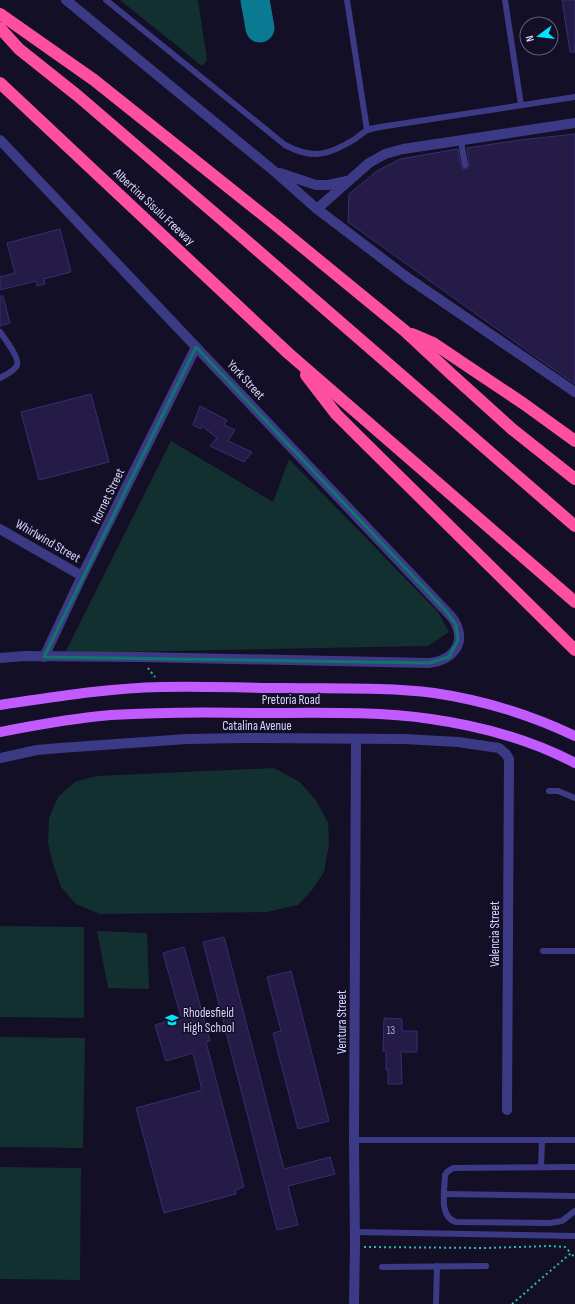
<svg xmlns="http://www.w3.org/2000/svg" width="575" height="1304" font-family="'Sofia Sans Condensed',sans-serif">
  <rect width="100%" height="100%" fill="#130f26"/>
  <g fill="#12302f">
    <path d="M120,0H198L207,60L202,66Z"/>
    <path d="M171,441L273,502L289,459L438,612L449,632L428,646L65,653Z"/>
    <path d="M274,768L300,782L317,802L328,823L329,844L324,872L312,890L298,905L267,912L100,914L76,904L61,887L53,864L48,843L49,818L58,797L75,782L96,776Z"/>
    <path d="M0,926L84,927V1018L0,1017Z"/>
    <path d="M97,931L147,933L149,989L108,988Z"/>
    <path d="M0,1037L85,1038L83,1148L0,1147Z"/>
    <path d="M0,1167L81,1168L80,1280L0,1279Z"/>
  </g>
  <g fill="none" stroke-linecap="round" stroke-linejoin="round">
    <path stroke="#0a7a92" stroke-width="29" d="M255,0L260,28"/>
  </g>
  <g fill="#241b47" stroke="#3b2d73">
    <path d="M562,0H575V52H570Z"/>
    <path d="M575,134V384L536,357L348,222L349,194L377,171L400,159L458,149L461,166L462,168L465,169L468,168L469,165L467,148L520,140Z"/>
    <path d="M60,229L71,272L44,279L45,284L37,286L36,281L0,290V277L15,273L7,243Z"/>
    <path d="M0,296H3L10,323L0,326Z"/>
    <path d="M91,394L109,462L39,480L21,412Z"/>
    <path d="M200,406L227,420L224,425L235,430L228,441L252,452L244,462L210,446L217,438L202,426L201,429L193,425Z"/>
    <path d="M224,937L284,1169L330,1157L335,1174L288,1186L298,1225L277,1230L203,942Z"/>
    <path d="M184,947L210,1041L206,1042L244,1187L235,1190L236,1194L164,1213L136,1108L202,1090L193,1053L166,1061L155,1025L181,1017L163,953Z"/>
    <path d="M291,971L329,1121L298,1129L273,1033L281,1031L267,977Z"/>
    <path d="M384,1018L402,1019V1031H417V1052H401L402,1084H388V1070H386V1051H383Z"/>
  </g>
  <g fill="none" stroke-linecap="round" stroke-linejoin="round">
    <g stroke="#2fb8b0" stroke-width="2" stroke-dasharray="2 3" stroke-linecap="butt">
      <path d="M148,668L155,677"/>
      <path d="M364,1247L485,1248L550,1246L565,1247L571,1253"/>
      <path d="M512,1304L571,1253L575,1258"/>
    </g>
    <g stroke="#3d3a85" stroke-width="6">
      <path d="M106,0L285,145C313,160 329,155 355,139C359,136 363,132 368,130C372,128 376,128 380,127L575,97"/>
      <path d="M347,0L367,130"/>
      <path d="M505,0L521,105"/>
      <path d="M461,141L465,165"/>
      <path d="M0,332C4,338 20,358 17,365C15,371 5,375 0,378"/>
      <path d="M549,791H558L575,798"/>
      <path d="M543,951H575"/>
      <path d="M354,1140H575"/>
      <path d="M541,1167L542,1140"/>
      <path d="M575,1167L453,1168L447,1172L445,1175C445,1189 438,1217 456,1222L550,1223L562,1221L575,1211"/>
      <path d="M444,1194L575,1196"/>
      <path d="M355,1232L575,1236"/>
      <path d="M382,1267L486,1266"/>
      <path d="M436,1304L437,1266"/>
    </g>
    <g stroke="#3d3a85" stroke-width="10">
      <path d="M66,0L274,171L317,209L408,278L575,392"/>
      <path d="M0,140L446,611C450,615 454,619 456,624C466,646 450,661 429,663L140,657L25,656L0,658"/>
      <path d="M280,173L316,185H328L347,181"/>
      <path d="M317,209L369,163L385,154L403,149L575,123"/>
      <path d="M0,529L82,576"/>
      <path d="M44,657L82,576L196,347"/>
      <path d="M0,758L37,750L60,748L187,739L244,738L404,739L458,742L499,748L506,754L509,759L507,1110"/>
      <path d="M354,1304L355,1247L354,1140L356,740"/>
    </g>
    <g stroke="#c25bff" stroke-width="10">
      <path d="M0,705C54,697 108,688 162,687C202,686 243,688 283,688C333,689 384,687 434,693C482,700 531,715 575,736"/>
      <path d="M0,732C36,725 74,718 111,715C160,712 209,712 259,713C315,713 376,711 431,719C480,726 531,740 575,763"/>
    </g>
    <g stroke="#ff4fa3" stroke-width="12">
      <path d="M0,14L94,80L277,226L405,331L450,373L512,429L575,479"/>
      <path d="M0,28L19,49L78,96L241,236L575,526"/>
      <path d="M0,83L288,353L575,602"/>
      <path d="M412,334L433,343L524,404L575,441"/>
      <path d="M306,375L336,414L361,439L575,650"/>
    </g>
  </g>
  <path fill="none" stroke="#0f766e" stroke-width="3" stroke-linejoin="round" d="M196,347L446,611L456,625L458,640L449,657L429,663L44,657Z"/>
  <defs>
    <g id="school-bare" transform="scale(1.08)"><path d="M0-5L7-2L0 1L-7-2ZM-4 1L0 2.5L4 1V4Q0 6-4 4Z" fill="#00e5ff" stroke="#130f26" stroke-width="2.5" paint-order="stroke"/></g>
  </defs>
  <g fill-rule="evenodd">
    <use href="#school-bare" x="172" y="1020"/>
  </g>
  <g text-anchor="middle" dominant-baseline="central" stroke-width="3" stroke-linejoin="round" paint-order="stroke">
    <g font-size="11" fill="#aca6d1">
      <text x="391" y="1030">13</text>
    </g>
    <g font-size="13" fill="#d9d4ff" stroke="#130f26">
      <text transform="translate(154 207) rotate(43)">Albertina Sisulu Freeway</text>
      <text transform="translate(246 380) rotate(47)">York Street</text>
      <text transform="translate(108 496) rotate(-64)">Hornet Street</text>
      <text transform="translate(48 541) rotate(30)">Whirlwind Street</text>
      <text x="291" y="700">Pretoria Road</text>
      <text x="257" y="726">Catalina Avenue</text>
      <text transform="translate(495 934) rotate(-90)">Valencia Street</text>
      <text transform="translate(342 1022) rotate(-90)">Ventura Street</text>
    </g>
    <g font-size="13" fill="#d9d4ff" stroke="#130f26" text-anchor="start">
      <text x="183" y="1013">Rhodesfield<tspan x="183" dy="15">High School</tspan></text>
    </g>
  </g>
  <g transform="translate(539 36) rotate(255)"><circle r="19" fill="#130f26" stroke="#625e7d"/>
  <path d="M0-3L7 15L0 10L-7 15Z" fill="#00e5ff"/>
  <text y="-6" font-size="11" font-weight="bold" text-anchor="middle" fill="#d9d4ff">N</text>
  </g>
</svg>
